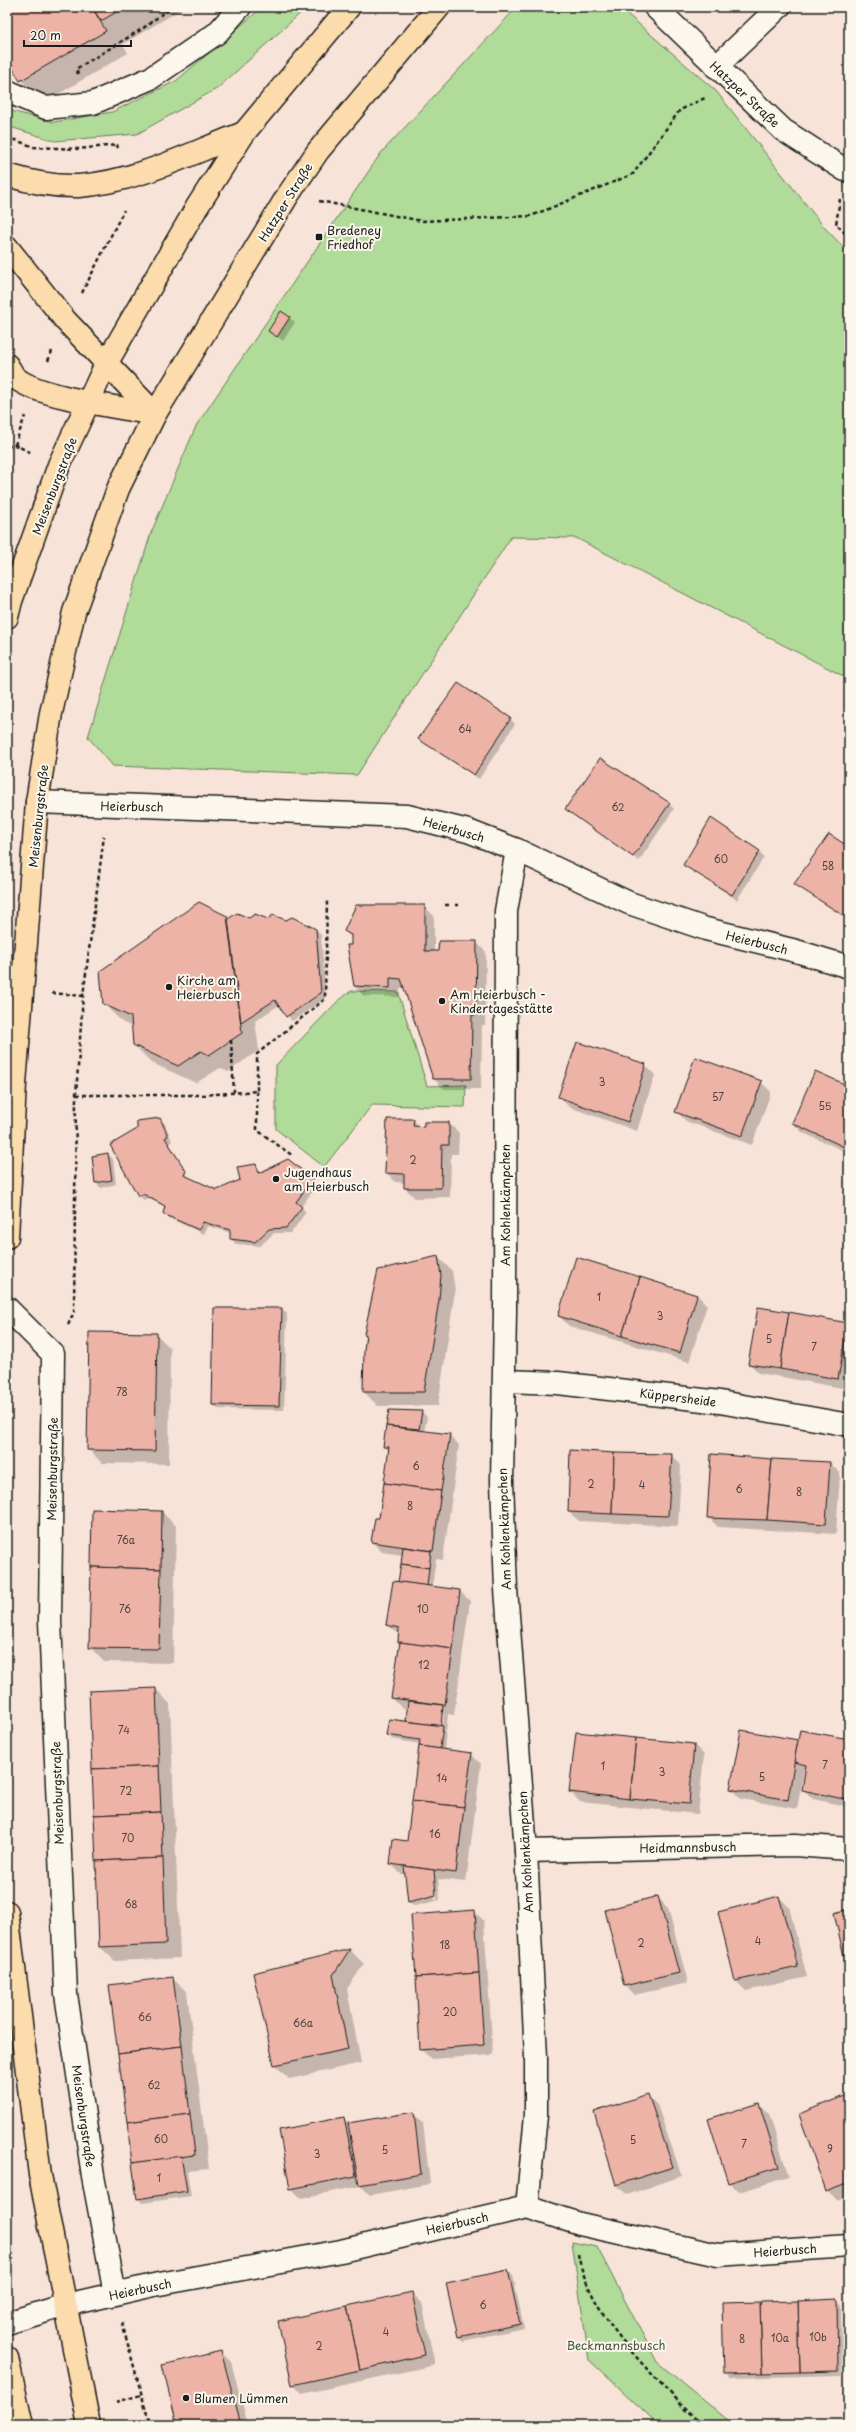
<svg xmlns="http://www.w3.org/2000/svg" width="856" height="2432" font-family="'Playpen Sans',sans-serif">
  <rect width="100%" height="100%" fill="#f7e3d7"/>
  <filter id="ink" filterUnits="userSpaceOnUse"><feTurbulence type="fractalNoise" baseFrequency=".025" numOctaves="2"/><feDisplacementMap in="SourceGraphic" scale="8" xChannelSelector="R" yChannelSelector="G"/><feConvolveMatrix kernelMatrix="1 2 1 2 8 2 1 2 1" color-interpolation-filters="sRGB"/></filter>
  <g filter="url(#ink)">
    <g fill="#b1db98" stroke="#667c5a">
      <path d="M517,7H619L716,91L824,227L849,253V679L576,538L511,537L357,775L113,766L88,737L151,533L196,426L381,153Z"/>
      <path d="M305,9L218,88L137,134L55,141L7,126V110L54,122L112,112L176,81L259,10Z"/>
      <path d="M351,991L398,992L427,1086L466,1085L465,1107L372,1105L324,1167L276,1129V1065L337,1002Z"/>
      <path d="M572,2242L597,2247L657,2362L734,2425H659L589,2360Z"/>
    </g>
    <g fill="#0003" fill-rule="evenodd">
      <path d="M9,7H185L123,44L128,53L43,103L21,80L7,57V8Z"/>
      <path d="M281,312L295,322L283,341L275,335Z"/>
      <path d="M510,719L515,724L479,779L419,738Z"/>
      <path d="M669,804L674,809L639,861L567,809Z"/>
      <path d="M849,848V920L795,884Z"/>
      <path d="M759,852L764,857L737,900L685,865Z"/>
      <path d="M424,906L434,916V952L476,942L486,952L485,1025H482L481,1089H444L434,1079L405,988H400V997L364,996L354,986L352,938L345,931Z"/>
      <path d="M226,917L229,920H268L316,929L321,935L326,998L292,1021L279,1005L255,1021L259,1050L228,1072L220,1068L196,1083L152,1063L134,1045L132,1027L122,1022L104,1004Z"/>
      <path d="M645,1065L655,1075L637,1131L569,1107L559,1097Z"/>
      <path d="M761,1082L771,1092L752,1145L686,1121L676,1111Z"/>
      <path d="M849,1087V1153L803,1133L793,1123Z"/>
      <path d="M160,1119L165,1124L172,1141L169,1143L189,1178L217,1191L241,1180L255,1165L261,1173L312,1180L317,1185L301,1207L306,1212L291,1233H274L260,1246L236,1244L231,1239V1233L208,1226L204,1234L169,1218L164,1214L166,1207L149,1199L144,1200L139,1196Z"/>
      <path d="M413,1120L421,1128L449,1123L459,1133L458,1154H451L450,1197L415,1198L405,1188V1183L395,1182L386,1172Z"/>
      <path d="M108,1155L113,1159L116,1184L101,1188L96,1183L93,1157Z"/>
      <path d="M438,1257L452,1271L455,1290L438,1406H378L364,1392L365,1333Z"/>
      <path d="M697,1295L707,1305L689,1362L569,1326L559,1316Z"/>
      <path d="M282,1309L287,1314L284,1410L218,1409L213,1404Z"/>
      <path d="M847,1324L848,1389L759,1373L749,1363Z"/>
      <path d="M156,1334L170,1348L169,1464L102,1463L88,1449Z"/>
      <path d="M390,1411L422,1412L427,1417L424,1432L449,1435L459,1445L443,1560L436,1559L432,1587L460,1591L470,1601L454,1715L448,1714L444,1750L471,1754L481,1764L466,1882L438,1879L440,1900L414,1906L409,1902L406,1874H401L391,1864L408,1842L420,1744L392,1739L387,1734L406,1722L408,1709L402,1708L392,1698L401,1643L399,1635L388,1625L399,1583L403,1555L382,1552L372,1542L375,1519H380L389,1451L384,1446ZM442,1713H444L440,1754H438ZM433,1878H435L437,1900H435Z"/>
      <path d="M571,1451L671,1455L681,1465L678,1526L579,1521L569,1512Z"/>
      <path d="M830,1463L840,1473L836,1534L718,1527L708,1517Z"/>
      <path d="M162,1512L176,1526L173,1663L104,1662L90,1647Z"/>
      <path d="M156,1689L170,1704L180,1958L115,1961L100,1947Z"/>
      <path d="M742,1731L799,1741L801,1731L849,1740V1807L813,1799L803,1789L806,1772L804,1771L797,1809L741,1799L731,1789Z"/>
      <path d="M694,1745L704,1755L698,1814L580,1802L570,1792Z"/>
      <path d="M779,1897L789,1907L807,1977L746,1991L736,1981L719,1913Z"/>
      <path d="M658,1898L668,1908L688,1983L634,1995L624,1985Z"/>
      <path d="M474,1911L484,1921L493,2055L431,2059L421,2049Z"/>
      <path d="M350,1950L364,1964L347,1989L361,2063L289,2079L275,2065L254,1974Z"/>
      <path d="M172,1978L187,1992L209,2169L187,2171L191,2196L142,2203L138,2198Z"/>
      <path d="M647,2095L657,2105L682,2176L627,2195L617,2185L595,2113Z"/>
      <path d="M849,2095V2196L837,2201L827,2191Z"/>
      <path d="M759,2104L769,2114L789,2177L739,2192L729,2182Z"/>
      <path d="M413,2113L423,2123L430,2184L370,2195L361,2186L301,2198L291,2188L344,2119L349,2124Z"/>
      <path d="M508,2271L513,2276L524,2328L463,2341L459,2337Z"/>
      <path d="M412,2293L422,2303L435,2365L302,2394L293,2384Z"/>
      <path d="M836,2300L841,2305L842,2375L730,2378L725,2373Z"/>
      <path d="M221,2352L231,2362L248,2425H178Z"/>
    </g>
    <g fill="#edb3a7" stroke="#1c1c1c">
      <path d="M7,7H92L106,31L20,81L7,59Z"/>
      <path d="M92,7H125L101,21Z"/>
      <path d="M281,311L290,317L277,337L268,331Z"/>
      <path d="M458,683L511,718L474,775L418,739Z"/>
      <path d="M600,758L670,803L633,857L565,809Z"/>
      <path d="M711,818L760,851L732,895L683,865Z"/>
      <path d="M829,834L849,847V919L794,884Z"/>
      <path d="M199,902L227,916L242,1033L209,1055L201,1051L178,1066L133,1045L131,1017L103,1004L100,971Z"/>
      <path d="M356,905H425V951H438L439,941H477L476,1015H472L471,1079H433L401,979L390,978V988L354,986L347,945H351V935L344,931Z"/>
      <path d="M237,913L249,918L255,914L268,919L273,915L286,920L292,917L316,929L321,993L286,1017L275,1000L241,1022L228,919Z"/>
      <path d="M577,1042L646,1064L628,1122L558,1097Z"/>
      <path d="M695,1057L762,1081L742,1136L675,1112Z"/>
      <path d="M815,1071L849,1086V1149L792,1123Z"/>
      <path d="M160,1118L168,1136L165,1138L186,1171L184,1175L217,1190L240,1180L237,1167L256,1164L259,1173L288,1159L313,1179L296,1202L302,1207L286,1228L269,1229L255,1242L230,1239V1230L203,1222L199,1230L163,1214L165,1206L143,1194L138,1196L110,1145L137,1129V1121Z"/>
      <path d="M387,1119H414L413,1126L424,1127V1122H449V1145H442L441,1188H404V1174L385,1173Z"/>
      <path d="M108,1153L112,1180L95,1183L92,1156Z"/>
      <path d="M438,1256L441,1275L439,1300L424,1392H363L364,1350L366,1334H364L378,1270Z"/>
      <path d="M576,1257L640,1277L622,1336L558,1316Z"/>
      <path d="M640,1277L697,1295L680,1353L622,1336Z"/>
      <path d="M758,1307L789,1312L780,1369L748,1364Z"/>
      <path d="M214,1308H282L279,1406L212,1405Z"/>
      <path d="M789,1312L848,1323L838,1379L780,1369Z"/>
      <path d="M89,1332L157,1333L155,1451L87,1450Z"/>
      <path d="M389,1410L422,1411L419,1429L386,1426Z"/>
      <path d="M386,1426L450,1434L441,1491L384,1483L389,1447H383Z"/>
      <path d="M570,1450L614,1453L612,1514L568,1512Z"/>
      <path d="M614,1453L672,1454L668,1516L612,1514Z"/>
      <path d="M711,1454L772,1459L767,1520L707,1518Z"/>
      <path d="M772,1459L830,1462L826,1524L767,1520Z"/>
      <path d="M384,1483L441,1491L433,1551L371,1542L375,1518H379Z"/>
      <path d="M92,1509L162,1511L161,1569L91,1567Z"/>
      <path d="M403,1547L431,1551L429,1568L401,1564Z"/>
      <path d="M401,1564L429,1568L427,1586L398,1582Z"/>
      <path d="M91,1567L161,1569L159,1649L89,1648Z"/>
      <path d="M393,1581L460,1590L453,1649L398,1642L399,1628L386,1625Z"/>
      <path d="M400,1642L453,1649L445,1705L391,1698Z"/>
      <path d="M156,1688L159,1766L92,1769L89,1691Z"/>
      <path d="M408,1701L443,1705L441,1726L406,1721Z"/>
      <path d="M389,1719L443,1726L440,1749L419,1746L420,1740L386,1735Z"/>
      <path d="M741,1730L798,1740L788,1800L730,1789Z"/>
      <path d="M800,1730L849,1739L848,1800L802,1790L806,1765L794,1762Z"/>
      <path d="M576,1732L636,1738L630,1799L569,1792Z"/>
      <path d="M636,1738L694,1744L689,1804L630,1799Z"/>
      <path d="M419,1746L472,1753L464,1807L412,1801Z"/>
      <path d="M159,1766L161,1812L94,1815L92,1769Z"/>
      <path d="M412,1801L464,1807L456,1873L390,1864L393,1839L407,1841Z"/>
      <path d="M161,1812L163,1858L96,1861L94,1815Z"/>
      <path d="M163,1858L166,1944L99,1947L96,1861Z"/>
      <path d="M404,1866L434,1870L436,1895L408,1902Z"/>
      <path d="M658,1896L679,1973L624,1986L605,1910Z"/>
      <path d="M779,1896L798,1967L735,1981L718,1912Z"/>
      <path d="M849,1909V1978L834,1913Z"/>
      <path d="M475,1910L479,1973L416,1977L411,1915Z"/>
      <path d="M350,1949L333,1975L348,2049L274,2065L253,1973Z"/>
      <path d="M479,1973L484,2045L420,2050L416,1977Z"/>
      <path d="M173,1977L182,2046L118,2054L109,1985Z"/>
      <path d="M182,2046L190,2114L127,2122L118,2054Z"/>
      <path d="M648,2094L673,2167L616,2185L594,2112Z"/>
      <path d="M849,2094V2183L826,2192L799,2114Z"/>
      <path d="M759,2103L779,2167L728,2183L708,2119Z"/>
      <path d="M414,2112L421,2174L359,2185L348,2123Z"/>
      <path d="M190,2114L195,2155L132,2163L127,2122Z"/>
      <path d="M344,2117L356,2176L290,2189L279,2130Z"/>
      <path d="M181,2156L187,2191L137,2199L132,2163Z"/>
      <path d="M508,2270L520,2324L458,2337L446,2283Z"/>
      <path d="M412,2292L425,2355L360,2370L347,2306Z"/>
      <path d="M837,2299L838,2371L800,2372L798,2301Z"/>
      <path d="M798,2301L800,2372L762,2373L760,2302Z"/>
      <path d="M760,2302L762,2373L724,2374L722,2303Z"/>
      <path d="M347,2306L360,2370L292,2385L278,2321Z"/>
      <path d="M221,2351L241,2425H177L162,2365Z"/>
    </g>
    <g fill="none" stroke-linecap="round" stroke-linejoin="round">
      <g stroke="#1c1c1c" stroke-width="25">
        <g id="minor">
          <path d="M655,7L783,130L845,170"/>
          <path d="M716,67L779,7"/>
          <path d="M7,91L46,108L93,103L151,78L217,33L240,7"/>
          <path d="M37,802L407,816L468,831L517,850L629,903L706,929L796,951L849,967"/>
          <path d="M517,850L506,911L505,1312L502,1481L506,1589L526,1851L536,2057V2115L527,2207"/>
          <path d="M7,1308L53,1354L50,1621L66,1994L93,2176L115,2294"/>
          <path d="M505,1381L558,1383L720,1402L849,1425"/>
          <path d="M526,1851L795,1845L849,1849"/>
          <path d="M7,2323L66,2305L154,2285L341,2251L527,2207L580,2224L718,2255L849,2246"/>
        </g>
      </g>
      <g stroke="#1c1c1c" stroke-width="25">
        <g id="major">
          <path d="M7,175C30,182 54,187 79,186C136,182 191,153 244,133"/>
          <path d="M7,247L66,321L155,414"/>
          <path d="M7,365C10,369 12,375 16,378C37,397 124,408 155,414"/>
          <path d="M7,617L11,601L59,465L106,364L136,312L197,207L244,133L349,7"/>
          <path d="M7,1237L15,1084L37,802L51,713L74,612L118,489L155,414L288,195L318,151L439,7"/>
          <path d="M7,1912L40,2175L89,2425"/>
          <path d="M7,2358L22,2425"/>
        </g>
      </g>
      <g stroke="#1c1c1c" stroke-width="2.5" stroke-dasharray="4 3" stroke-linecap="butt">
        <path d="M78,74L76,69L142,29L171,7"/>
        <path d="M7,137L34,147L78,149L117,145L118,148"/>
        <path d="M840,199L836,224L849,237"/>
        <path d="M319,201L422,221L531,216L633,174L680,110L705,98"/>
        <path d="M82,293L124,210"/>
        <path d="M48,361L52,351"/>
        <path d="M15,445L25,416"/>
        <path d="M7,447L15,445L32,453"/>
        <path d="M445,905H451"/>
        <path d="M455,905H461"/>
        <path d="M52,993L83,996"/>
        <path d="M231,1040L234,1092"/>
        <path d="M257,1091V1130L293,1156"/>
        <path d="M76,1095H203L257,1091V1054L325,999L327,901"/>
        <path d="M68,1325L74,1312L76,1095L83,996L104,836"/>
        <path d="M578,2254C590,2319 657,2380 703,2425"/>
        <path d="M122,2323L150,2425"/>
        <path d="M116,2402L141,2395"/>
      </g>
      <use href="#minor" stroke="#fbf7ec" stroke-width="22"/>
      <use href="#major" stroke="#fcdcac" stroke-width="22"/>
    </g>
  </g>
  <g fill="#1c1c1c" stroke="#fbf7ec" stroke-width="1.5">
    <rect x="315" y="233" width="8" height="8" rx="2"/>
    <circle cx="169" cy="987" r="4"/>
    <circle cx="442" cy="1001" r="4"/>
    <circle cx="276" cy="1179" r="4"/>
    <circle cx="186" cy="2398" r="4"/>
  </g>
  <g text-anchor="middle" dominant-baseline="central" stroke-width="4" stroke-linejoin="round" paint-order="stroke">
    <g font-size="10" fill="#50423f">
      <text x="465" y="728">64</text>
      <text x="618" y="806">62</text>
      <text x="721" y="858">60</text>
      <text x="828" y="865">58</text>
      <text x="602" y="1081">3</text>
      <text x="718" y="1096">57</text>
      <text x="825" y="1105">55</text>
      <text x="413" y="1159">2</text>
      <text x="599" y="1296">1</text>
      <text x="660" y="1315">3</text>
      <text x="769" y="1338">5</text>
      <text x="814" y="1346">7</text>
      <text x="122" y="1391">78</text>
      <text x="416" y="1465">6</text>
      <text x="591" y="1483">2</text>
      <text x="642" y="1484">4</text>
      <text x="739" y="1488">6</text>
      <text x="799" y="1491">8</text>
      <text x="410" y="1505">8</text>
      <text x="126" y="1539">76a</text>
      <text x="125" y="1608">76</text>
      <text x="423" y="1608">10</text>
      <text x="424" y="1664">12</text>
      <text x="124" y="1729">74</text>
      <text x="825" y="1764">7</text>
      <text x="603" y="1765">1</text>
      <text x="662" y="1771">3</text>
      <text x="762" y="1776">5</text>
      <text x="442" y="1777">14</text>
      <text x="126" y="1790">72</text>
      <text x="435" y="1833">16</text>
      <text x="128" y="1837">70</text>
      <text x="131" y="1903">68</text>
      <text x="758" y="1940">4</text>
      <text x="641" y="1942">2</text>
      <text x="445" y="1944">18</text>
      <text x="450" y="2011">20</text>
      <text x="145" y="2016">66</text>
      <text x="303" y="2022">66a</text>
      <text x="154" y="2084">62</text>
      <text x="161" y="2138">60</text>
      <text x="633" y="2139">5</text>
      <text x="744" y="2143">7</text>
      <text x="830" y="2148">9</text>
      <text x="385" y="2149">5</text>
      <text x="317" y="2153">3</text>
      <text x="159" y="2177">1</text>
      <text x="483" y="2304">6</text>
      <text x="386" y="2331">4</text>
      <text x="818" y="2336">10b</text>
      <text x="780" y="2337">10a</text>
      <text x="742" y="2338">8</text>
      <text x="319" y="2345">2</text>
    </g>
    <g font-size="12" fill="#1c1c1c" stroke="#fbf7ec">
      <text transform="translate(745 94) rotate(43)">Hatzper Straße</text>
      <text transform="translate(285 202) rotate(-58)">Hatzper Straße</text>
      <text transform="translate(54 486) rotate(-69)">Meisenburgstraße</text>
      <text transform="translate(132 806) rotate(1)">Heierbusch</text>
      <text transform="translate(38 816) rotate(-84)">Meisenburgstraße</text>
      <text transform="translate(454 829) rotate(16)">Heierbusch</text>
      <text transform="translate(757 942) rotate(14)">Heierbusch</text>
      <text transform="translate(505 1205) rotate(-90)">Am Kohlenkämpchen</text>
      <text transform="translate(678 1397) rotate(7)">Küppersheide</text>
      <text transform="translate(52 1469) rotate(-89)">Meisenburgstraße</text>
      <text transform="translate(504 1529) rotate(-92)">Am Kohlenkämpchen</text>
      <text transform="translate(57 1793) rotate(-92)">Meisenburgstraße</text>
      <text transform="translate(688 1847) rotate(-1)">Heidmannsbusch</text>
      <text transform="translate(525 1852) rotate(-93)">Am Kohlenkämpchen</text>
      <text transform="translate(84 2116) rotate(82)">Meisenburgstraße</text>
      <text transform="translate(457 2223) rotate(-13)">Heierbusch</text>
      <text transform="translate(785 2250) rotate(-4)">Heierbusch</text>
      <text transform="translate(140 2289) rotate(-12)">Heierbusch</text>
    </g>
    <g font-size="12" fill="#1c1c1c" stroke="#fbf7ec" text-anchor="start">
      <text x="327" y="230">Bredeney<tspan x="327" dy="14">Friedhof</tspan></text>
      <text x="177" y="980">Kirche am<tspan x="177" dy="14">Heierbusch</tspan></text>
      <text x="450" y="994">Am Heierbusch -<tspan x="450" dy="14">Kindertagesstätte</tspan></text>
      <text x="284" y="1172">Jugendhaus<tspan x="284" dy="14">am Heierbusch</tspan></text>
      <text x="194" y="2398">Blumen Lümmen</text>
    </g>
    <g font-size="12" fill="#495541" stroke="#fbf7ec">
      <text x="616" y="2345">Beckmannsbusch</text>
    </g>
  </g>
  <rect width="856" height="2432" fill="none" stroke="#fbf7ec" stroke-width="24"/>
  <rect x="12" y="12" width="832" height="2408" fill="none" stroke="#1c1c1c" stroke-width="1.5" filter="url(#ink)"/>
  <path d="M24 40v6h107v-6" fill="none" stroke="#1c1c1c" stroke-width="2"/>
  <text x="30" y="40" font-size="12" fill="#1c1c1c" stroke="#fbf7ec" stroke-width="3" paint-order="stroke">20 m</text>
</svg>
